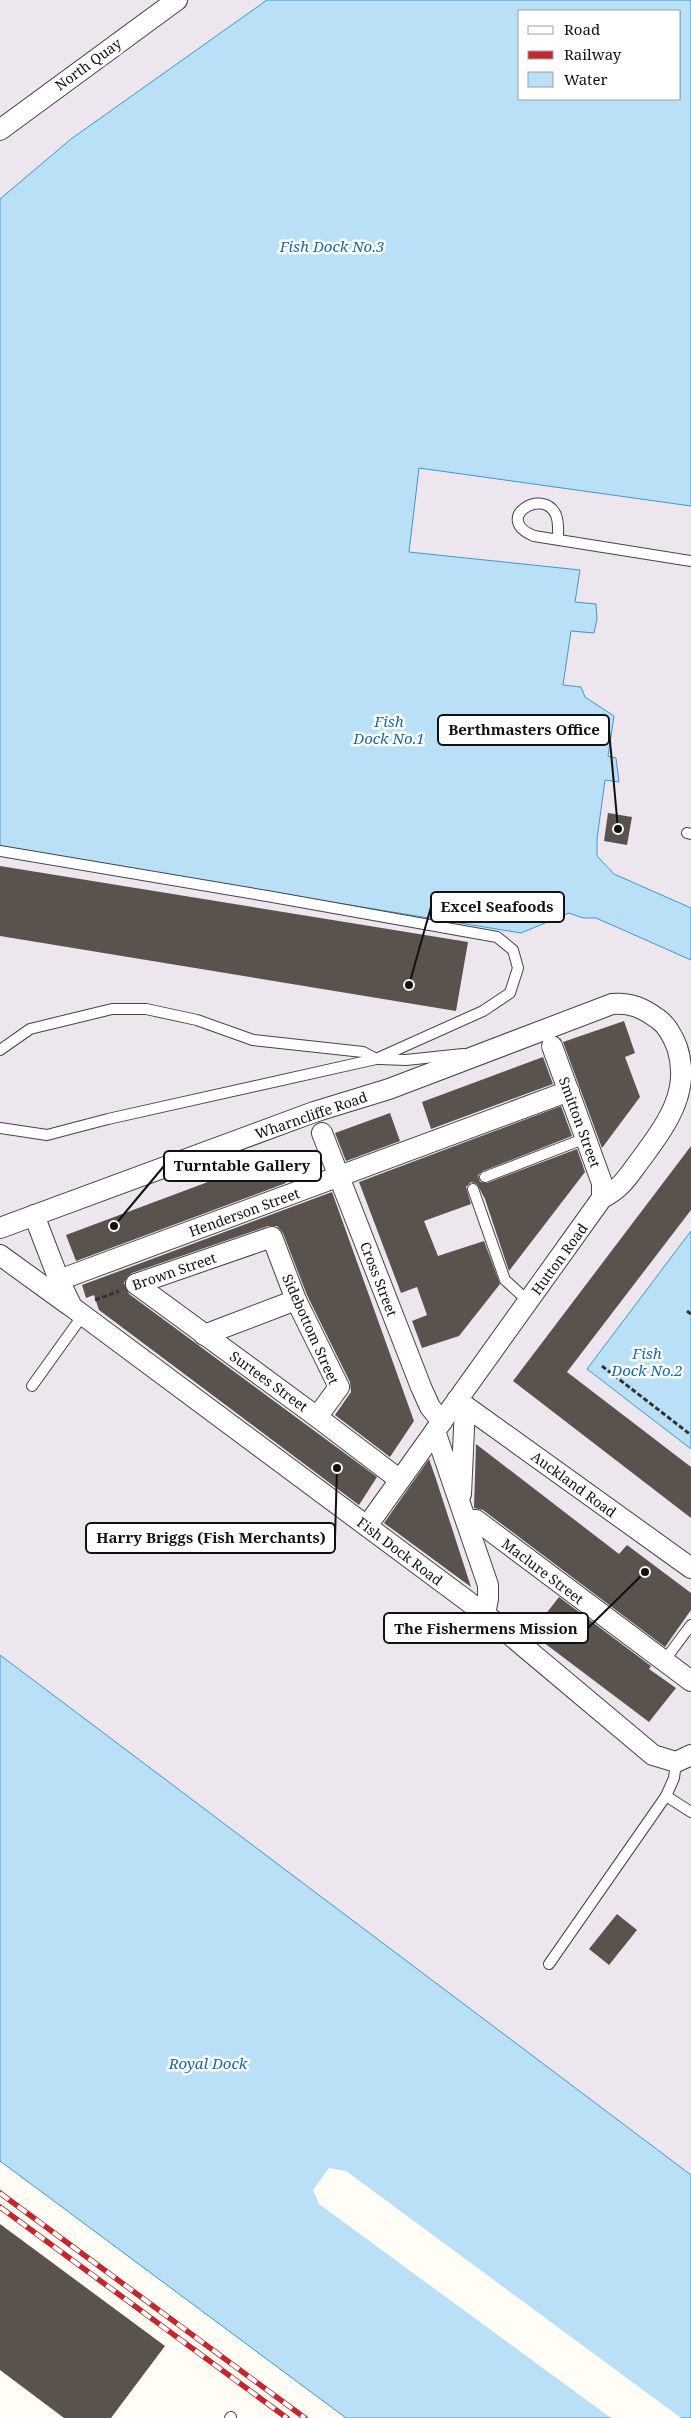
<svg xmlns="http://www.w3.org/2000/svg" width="691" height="2418" font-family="'Noto Serif',serif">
  <rect width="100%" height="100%" fill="#fffdf5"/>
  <g fill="#eee6ef">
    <path d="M0,0H267L71,139L0,199Z"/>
    <path d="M419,468L691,506V908L614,874L597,856V839L605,780L619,782L608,757L598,706L585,697L581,691L563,686L580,570L409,552Z"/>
    <path d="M0,848L521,933L569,913L583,918H596L691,960V1231L587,1369L691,1449V2175L0,1655Z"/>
  </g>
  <g fill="#b9e0f7" stroke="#3f96cf" fill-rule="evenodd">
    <path d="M267,0H691V506L419,468L409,552L580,570L575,602L596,604L597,619L594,633L571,631L563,685L581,687L585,697L614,716L608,756L616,758L619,782L605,780L597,839V856L614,874L691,908V960L596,918H583L569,913L521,933L0,848V199L71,139ZM520,11H680V99H520Z"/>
    <path d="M691,1231V1449L587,1369Z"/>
    <path d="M0,1655L691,2175V2418H346L0,2161Z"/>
  </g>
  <path fill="#fffdf5" d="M329,2168L346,2171L681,2418H611L319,2204L313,2190Z"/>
  <g fill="#5a524d">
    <path d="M608,813L632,817L627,845L604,841Z"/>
    <path d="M0,866L468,942L456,1011L0,936Z"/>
    <path d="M624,1021L635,1053L625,1057L640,1097L602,1148L563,1042Z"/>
    <path d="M543,1057L553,1084L431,1129L422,1102Z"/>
    <path d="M561,1106L572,1136L483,1171L478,1175L480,1182L487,1183L577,1149L585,1172L509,1271L485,1199L477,1184L471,1182L466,1187L471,1204L424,1221L438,1256L484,1241L500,1284L459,1336L422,1348L412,1321L427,1315L417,1287L401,1293L359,1182Z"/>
    <path d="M390,1113L400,1141L346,1161L335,1133Z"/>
    <path d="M691,1146V1210L567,1372L691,1467V1518L513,1381Z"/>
    <path d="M275,1157L286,1183L76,1261L66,1235Z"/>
    <path d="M332,1192L414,1421L390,1457L335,1415L351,1392L350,1382L307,1295L283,1233L277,1226H268L132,1273L127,1277L124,1283L129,1294L377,1477L359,1505L99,1310L94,1295L86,1298L82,1285Z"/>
    <path d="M476,1444L619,1554L627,1545L691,1593V1610L665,1647L483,1510L474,1508Z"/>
    <path d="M429,1459L436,1479L471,1587L384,1523Z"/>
    <path d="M559,1597L651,1666L649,1669L676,1688L649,1722L531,1633Z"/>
    <path d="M617,1914L637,1930L609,1965L589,1949Z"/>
    <path d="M0,2224L165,2346L111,2418H64L0,2370Z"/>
  </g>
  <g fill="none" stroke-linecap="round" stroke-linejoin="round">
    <g stroke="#444" stroke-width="12">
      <g id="service">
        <path d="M558,539C558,531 559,523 556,515C543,486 492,519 534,536L691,561"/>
        <path d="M687,833L691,834"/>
        <path d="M0,851L267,896L497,937L513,950L518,968L510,993L483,1011L376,1059"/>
        <path d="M0,1050L30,1029L112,1009H146L197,1020L253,1040L363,1052L376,1059L108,1119L47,1135L0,1128"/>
        <path d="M380,1059L406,1060L463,1054"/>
        <path d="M485,1177L586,1138"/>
        <path d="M473,1189L505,1280L528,1301"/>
        <path d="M32,1386L83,1315"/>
        <path d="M664,1661L691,1625"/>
        <path d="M666,1796L691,1812"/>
        <path d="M549,1964L666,1796L674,1778L676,1762"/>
        <path d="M230,2418L231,2417"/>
      </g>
    </g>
    <g stroke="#444" stroke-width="22">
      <g id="minor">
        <path d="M0,130L177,0"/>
        <path d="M552,1046L602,1183V1198"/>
        <path d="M322,1133L421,1387L430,1407L442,1422"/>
        <path d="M34,1215L59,1280L72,1307L485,1614L653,1755L676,1762L691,1755"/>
        <path d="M0,1228L314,1112L389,1089L612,1004C630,1002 643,1008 658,1019C667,1025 673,1037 677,1047C691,1090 668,1122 644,1155C630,1173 623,1188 602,1198L367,1526"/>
        <path d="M0,1255L69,1305"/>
        <path d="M59,1280L569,1091"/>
        <path d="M136,1284L272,1237L296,1300L339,1387L317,1417"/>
        <path d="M136,1284L317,1417L400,1480"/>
        <path d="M204,1335L296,1300"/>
        <path d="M457,1400L691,1568"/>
        <path d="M435,1431L488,1585V1599L485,1614"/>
        <path d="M461,1494L465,1407"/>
        <path d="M466,1520H476L691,1681"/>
      </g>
    </g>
    <g stroke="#333" stroke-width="3" stroke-dasharray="5 2.5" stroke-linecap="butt">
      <path d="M95,1300L119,1291"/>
      <path d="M687,1311L691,1314"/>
      <path d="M602,1366L691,1435"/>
    </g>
    <use href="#service" stroke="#fff" stroke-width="10"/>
    <use href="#minor" stroke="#fff" stroke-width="20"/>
    <g stroke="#c4262e" stroke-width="5.5">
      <g id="rail">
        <path d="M0,2193L305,2418"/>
        <path d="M0,2207L287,2418"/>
      </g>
    </g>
    <use href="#rail" stroke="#fff" stroke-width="4" stroke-dasharray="11" stroke-linecap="butt"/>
  </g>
  <g text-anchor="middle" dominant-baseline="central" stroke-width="5" stroke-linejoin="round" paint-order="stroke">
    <g font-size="14" fill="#111" stroke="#fff">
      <text transform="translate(88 64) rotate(-36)">North Quay</text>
      <text transform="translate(311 1115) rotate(-19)">Wharncliffe Road</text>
      <text transform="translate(580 1122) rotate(70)">Smitton Street</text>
      <text transform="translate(244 1212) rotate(-20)">Henderson Street</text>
      <text transform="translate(559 1259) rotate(-54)">Hutton Road</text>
      <text transform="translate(174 1271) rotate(-19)">Brown Street</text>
      <text transform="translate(379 1279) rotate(69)">Cross Street</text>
      <text transform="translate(311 1329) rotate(66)">Sidebottom Street</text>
      <text transform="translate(269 1381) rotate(36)">Surtees Street</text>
      <text transform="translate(574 1484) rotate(36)">Auckland Road</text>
      <text transform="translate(400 1551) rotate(37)">Fish Dock Road</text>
      <text transform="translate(543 1571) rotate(37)">Maclure Street</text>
    </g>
    <g font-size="15" font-style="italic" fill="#1768a6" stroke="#fff">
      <text x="332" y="246">Fish Dock No.3</text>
      <text x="389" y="721">Fish<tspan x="389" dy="17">Dock No.1</tspan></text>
      <text x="647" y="1353">Fish<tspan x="647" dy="17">Dock No.2</tspan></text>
      <text x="208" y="2063">Royal Dock</text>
    </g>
  </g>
  <path fill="none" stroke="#111" stroke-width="2" d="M618 829L609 730M409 985L431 907M114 1226L164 1166M337 1468L335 1538M645 1572L588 1628"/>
  <g fill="#111" stroke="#fff" stroke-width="2">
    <circle cx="618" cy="829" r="5"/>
    <circle cx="409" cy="985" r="5"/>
    <circle cx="114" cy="1226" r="5"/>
    <circle cx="337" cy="1468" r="5"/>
    <circle cx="645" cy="1572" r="5"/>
  </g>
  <g fill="#fff" stroke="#111" stroke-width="2">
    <rect x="438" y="715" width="171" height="30" rx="5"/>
    <rect x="431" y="892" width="133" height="30" rx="5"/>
    <rect x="164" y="1151" width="157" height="30" rx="5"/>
    <rect x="86" y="1523" width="249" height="30" rx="5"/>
    <rect x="384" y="1613" width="204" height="30" rx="5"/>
  </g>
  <g font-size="15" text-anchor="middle" font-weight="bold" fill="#111">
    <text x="524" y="735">Berthmasters Office</text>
    <text x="497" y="912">Excel Seafoods</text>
    <text x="242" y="1171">Turntable Gallery</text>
    <text x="211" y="1543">Harry Briggs (Fish Merchants)</text>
    <text x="486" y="1634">The Fishermens Mission</text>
  </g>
  <rect x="518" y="10" width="162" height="90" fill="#ffffff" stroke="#a0a0a0"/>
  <rect x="528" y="26" width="25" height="8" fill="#ffffff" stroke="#a0a0a0"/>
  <text x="564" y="35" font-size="15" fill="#111111">Road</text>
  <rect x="528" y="51" width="25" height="8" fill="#c4262e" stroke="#a0a0a0"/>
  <text x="564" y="60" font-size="15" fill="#111111">Railway</text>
  <rect x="528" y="72" width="25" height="15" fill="#b9e0f7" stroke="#a0a0a0"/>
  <text x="564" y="85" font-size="15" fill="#111111">Water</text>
</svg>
